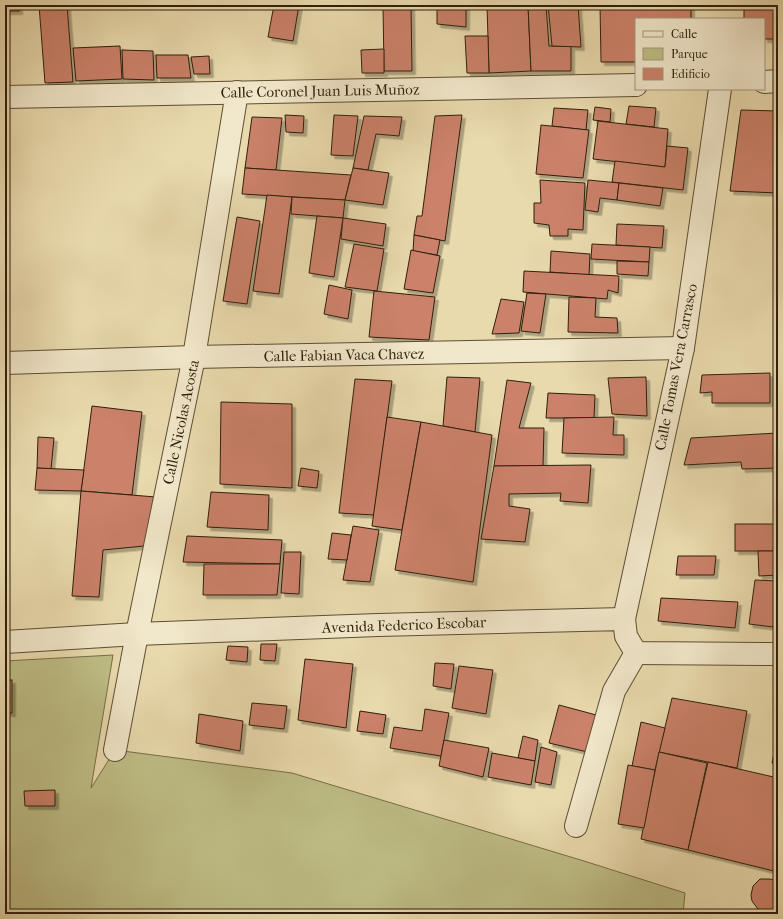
<svg xmlns="http://www.w3.org/2000/svg" width="783" height="919" font-family="'IM FELL French Canon',serif">
  <defs>
    <filter id="shadow"><feDropShadow dx="3.5" dy="3.5" stdDeviation="0" flood-color="#0004"/></filter>
  </defs>
  <rect width="100%" height="100%" fill="#e9daad"/>
  <filter id="stains"><feTurbulence type="fractalNoise" baseFrequency=".005" numOctaves="4"/><feColorMatrix values="0 0 0 0 .2 0 0 0 0 .09 0 0 0 0 .02 0 0 0 .5 -.17"/></filter>
  <radialGradient id="worn" r=".72"><stop offset=".6" stop-color="#630" stop-opacity="0"/><stop offset="1" stop-color="#630" stop-opacity=".3"/></radialGradient>
  <path fill="#bebd85" stroke="#766e48" d="M113,655L91,788L115,750L292,773L584,861L685,893L683,914H5V661Z"/>
  <g fill="#cb816a" stroke="#2e1f0c" filter="url(#shadow)">
    <rect x="5" y="5" width="14" height="6"/>
    <path d="M39,5H67L73,82L45,83Z"/>
    <path d="M274,5H299L293,41L268,37Z"/>
    <path d="M383,5H411L412,71H384Z"/>
    <path d="M437,5H466V27L437,24Z"/>
    <path d="M487,5H528L531,71L489,73Z"/>
    <path d="M528,5H546L549,46H571V71H531Z"/>
    <path d="M548,5H578L581,47L552,46Z"/>
    <path d="M600,5H691V19H636V62H601Z"/>
    <path d="M744,5H778V39H764V19H744Z"/>
    <path d="M465,36H488L489,73H467Z"/>
    <path d="M120,46L122,79L76,81L73,48Z"/>
    <path d="M384,49V73H362L361,50Z"/>
    <path d="M122,50L153,51L154,80L123,79Z"/>
    <path d="M156,55H188L191,78H157Z"/>
    <path d="M209,56L210,74H194L191,57Z"/>
    <path d="M629,106L656,108L654,127L626,124Z"/>
    <path d="M595,107L611,109L610,122L593,120Z"/>
    <path d="M554,108L588,110L586,130L552,126Z"/>
    <path d="M741,110L778,111V193L730,191Z"/>
    <path d="M285,115L304,116L303,133L286,132Z"/>
    <path d="M334,115L358,116L353,156L331,155Z"/>
    <path d="M462,115L445,241L414,235L417,216H422L435,116Z"/>
    <path d="M364,116L402,117L399,136L376,134L368,170L353,168Z"/>
    <path d="M252,117L282,118L276,170L245,168Z"/>
    <path d="M598,121L668,129L665,167L593,159Z"/>
    <path d="M541,125L589,130L583,178L536,174Z"/>
    <path d="M667,146L688,148L683,190L612,182L615,161L665,167Z"/>
    <path d="M245,168L276,170L351,175L345,200L242,194Z"/>
    <path d="M353,168L389,173L383,205L345,200Z"/>
    <path d="M540,180L585,183L583,230L568,229V236H550L549,225L534,223V203H541Z"/>
    <path d="M588,180L619,183L617,200L600,198L598,212L585,210Z"/>
    <path d="M619,183L663,188L660,206L617,200Z"/>
    <path d="M267,195L292,197L279,294L253,291Z"/>
    <path d="M292,197L345,200L343,218L291,214Z"/>
    <path d="M317,216L343,218L334,277L309,273Z"/>
    <path d="M237,217L260,221L247,304L223,301Z"/>
    <path d="M343,218L386,224L383,246L341,239Z"/>
    <path d="M617,224L664,226L662,248L616,245Z"/>
    <path d="M414,235L440,240L437,255L413,251Z"/>
    <path d="M354,244L384,249L377,291L345,287Z"/>
    <path d="M592,244L650,247L649,262L591,259Z"/>
    <path d="M411,250L440,256L433,293L404,289Z"/>
    <path d="M551,251L590,254L589,275L550,272Z"/>
    <path d="M617,261L649,262L648,276L617,274Z"/>
    <path d="M524,271L619,276L618,293L608,290L607,299L523,292Z"/>
    <path d="M329,285L352,290L348,319L324,314Z"/>
    <path d="M374,291L435,297L429,340L369,337Z"/>
    <path d="M527,293L546,294L540,333L521,331Z"/>
    <path d="M569,297L596,298L595,317L617,318L618,333L568,332Z"/>
    <path d="M501,299L524,302L519,333L492,334Z"/>
    <path d="M770,373V403H712V392L700,393L702,375Z"/>
    <path d="M447,377L480,378L475,432L443,426Z"/>
    <path d="M646,377L647,416L612,414L608,378Z"/>
    <path d="M355,379L392,381L374,515L339,513Z"/>
    <path d="M507,380L531,383L519,428H544L543,466H494Z"/>
    <path d="M548,393L595,395L594,418H546Z"/>
    <path d="M221,402L292,404V488L220,484Z"/>
    <path d="M92,406L142,412L132,495L81,491Z"/>
    <path d="M387,417L421,422L402,530L372,526Z"/>
    <path d="M614,417L613,435H624V455L562,453L564,418Z"/>
    <path d="M421,422L492,435L473,582L395,570Z"/>
    <path d="M777,433L778,468L742,469L741,462L684,465L691,438Z"/>
    <path d="M38,437L54,438L51,469L37,468Z"/>
    <path d="M591,465L588,503L560,501L561,493L509,494V506L530,509L525,542L481,539L494,466Z"/>
    <path d="M37,468L84,470L81,491L35,490Z"/>
    <path d="M301,468L319,471L317,488L298,486Z"/>
    <path d="M81,491L156,497L144,546L103,550L99,597L72,596Z"/>
    <path d="M211,492L269,495L268,530L207,527Z"/>
    <rect x="735" y="524" width="43" height="27"/>
    <path d="M353,526L379,530L370,582L343,580Z"/>
    <path d="M332,533L351,535L347,560L328,559Z"/>
    <path d="M187,536L282,540L280,564L183,562Z"/>
    <path d="M758,551H778V575L759,576Z"/>
    <path d="M284,552H301L299,594L281,593Z"/>
    <path d="M678,556H716L714,575H676Z"/>
    <path d="M204,564H280L277,595H203Z"/>
    <path d="M755,580L778,581V593L773,627L749,624Z"/>
    <path d="M661,598L738,602L735,628L658,621Z"/>
    <path d="M261,644H277L275,661L260,660Z"/>
    <path d="M228,646L248,647L247,662L226,660Z"/>
    <path d="M305,659L353,664L346,728L298,720Z"/>
    <path d="M435,663L454,664L451,689L433,686Z"/>
    <path d="M459,666L493,670L486,714L452,708Z"/>
    <rect x="5" y="680" width="7" height="33"/>
    <path d="M672,698L747,711L737,768L659,752Z"/>
    <path d="M252,703L287,706L284,729L249,725Z"/>
    <path d="M559,705L600,716L592,753L549,743Z"/>
    <path d="M425,709L449,713L441,756L390,748L394,727L422,731Z"/>
    <path d="M360,711L386,715L383,734L357,731Z"/>
    <path d="M199,714L243,721L240,751L196,743Z"/>
    <path d="M641,722L665,728L655,770L632,766Z"/>
    <path d="M778,734V764L772,763Z"/>
    <path d="M523,736L538,740L535,761L518,758Z"/>
    <path d="M444,740L489,748L483,777L439,766Z"/>
    <path d="M541,747L557,752L551,785L535,782Z"/>
    <path d="M659,752L707,763L688,850L641,839Z"/>
    <path d="M492,753L535,761L531,785L488,777Z"/>
    <path d="M708,762L778,778V872L688,850Z"/>
    <path d="M628,765L655,770L644,828L618,824Z"/>
    <path d="M55,790V806H25L24,791Z"/>
    <path d="M760,879H769L777,880L778,881V909L775,912H768L758,909L752,901L751,895L753,886Z"/>
  </g>
  <g fill="none" stroke-linecap="round" stroke-linejoin="round">
    <g stroke="#5d4e34" stroke-width="24">
      <g id="minor">
        <path d="M764,82L778,81"/>
        <path d="M5,97L636,85"/>
        <path d="M5,363L194,357L683,348"/>
        <path d="M624,619L683,348L720,89"/>
        <path d="M5,642L137,634L378,625L624,619L626,636L636,653L778,654"/>
        <path d="M115,750L137,634L194,357L237,92"/>
        <path d="M576,826L614,691L636,653"/>
      </g>
    </g>
    <use href="#minor" stroke="#f1e7ca" stroke-width="22"/>
  </g>
  <g text-anchor="middle" dominant-baseline="central" stroke-width="3" stroke-linejoin="round" paint-order="stroke">
    <g font-size="15" fill="#2e1f0c" stroke="#f1e7ca">
      <text transform="translate(320 91) rotate(-1)">Calle Coronel Juan Luis Muñoz</text>
      <text transform="translate(344 355) rotate(-1)">Calle Fabian Vaca Chavez</text>
      <text transform="translate(676 367) rotate(-79)">Calle Tomas Vera Carrasco</text>
      <text transform="translate(181 422) rotate(-78)">Calle Nicolas Acosta</text>
      <text transform="translate(404 625) rotate(-2)">Avenida Federico Escobar</text>
    </g>
  </g>
  <rect width="783" height="919" fill="none" stroke="#e9daad" stroke-width="20"/>
  <rect x="6" y="6" width="771" height="907" fill="none" stroke="#2e1f0c" stroke-width="2"/>
  <rect x="10" y="10" width="763" height="899" fill="none" stroke="#2e1f0c"/>
  <rect x="635" y="18" width="130" height="72" fill="#f1e7ca" stroke="#a3977e"/>
  <rect x="643" y="31" width="20" height="6" fill="#f1e7ca" stroke="#a3977e"/>
  <text x="671" y="38" font-size="12" fill="#2e1f0c">Calle</text>
  <rect x="643" y="48" width="20" height="12" fill="#bebd85" stroke="#a3977e"/>
  <text x="671" y="58" font-size="12" fill="#2e1f0c">Parque</text>
  <rect x="643" y="68" width="20" height="12" fill="#cb816a" stroke="#a3977e"/>
  <text x="671" y="78" font-size="12" fill="#2e1f0c">Edificio</text>
  <rect width="100%" height="100%" filter="url(#stains)"/>
  <rect width="100%" height="100%" fill="url(#worn)"/>
</svg>
